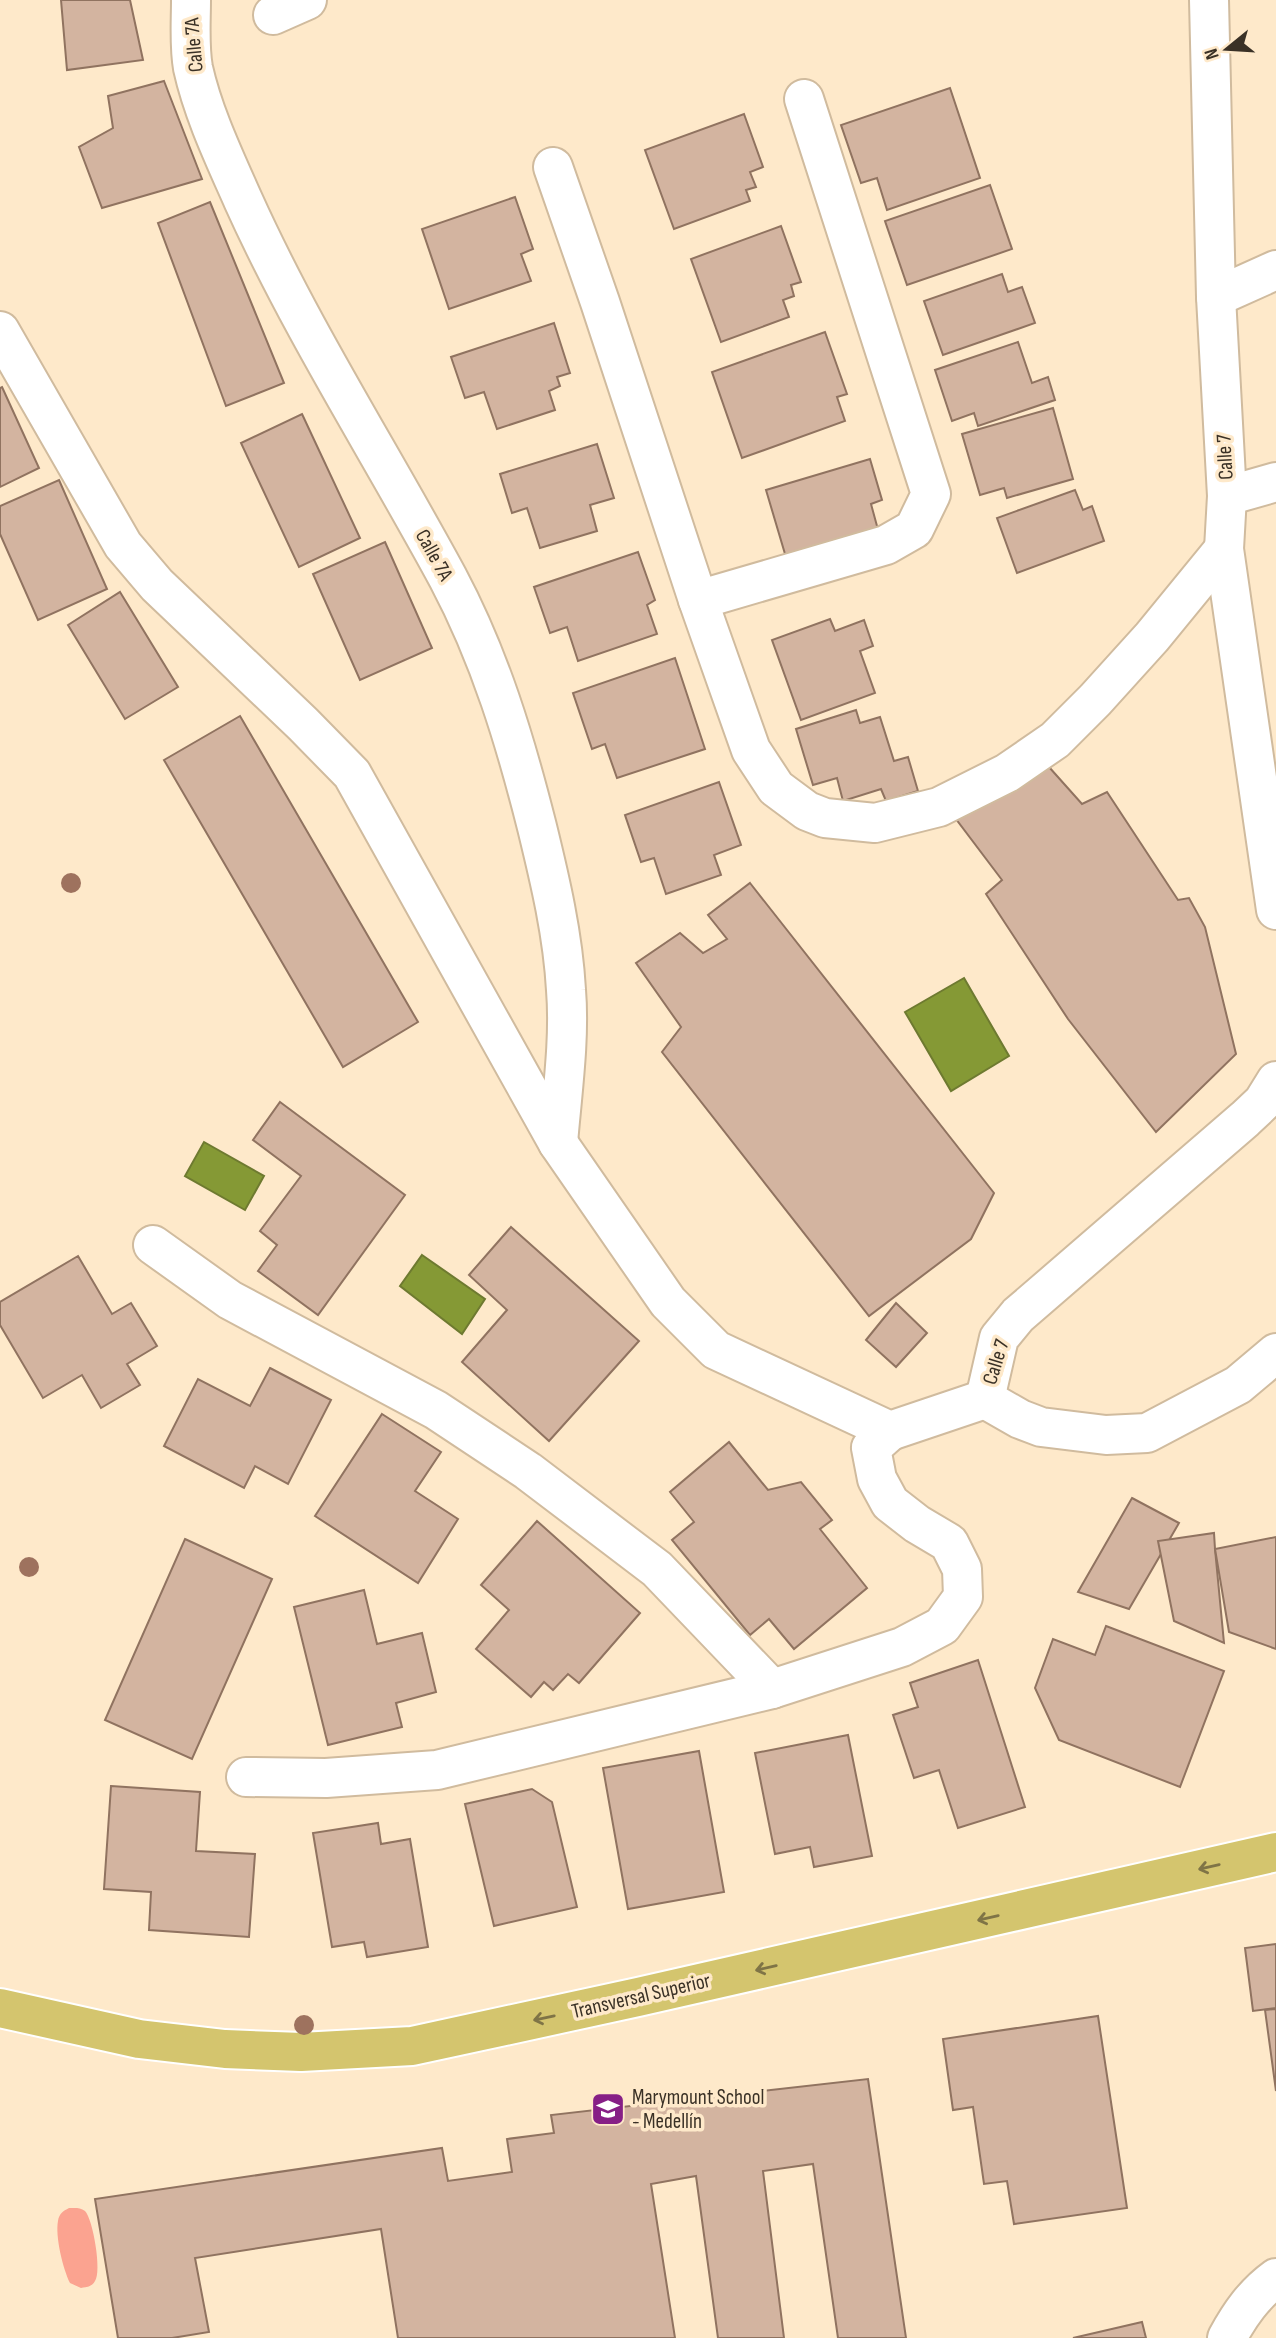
<svg xmlns="http://www.w3.org/2000/svg" width="1276" height="2338" font-family="'Sofia Sans Condensed',sans-serif">
  <rect width="100%" height="100%" fill="#fee9ca"/>
  <path fill="#fba390" d="M69,2208C74,2208 80,2207 85,2211C93,2219 102,2272 95,2281C92,2287 86,2287 81,2288L70,2283C63,2269 55,2236 58,2221C59,2214 63,2211 69,2208Z"/>
  <g fill="#859935" stroke="#6e7a30" stroke-width="2">
    <path d="M964,978L1009,1056L951,1091L905,1012Z"/>
    <path d="M204,1142L264,1176L245,1210L185,1176Z"/>
    <path d="M422,1255L485,1299L462,1334L400,1286Z"/>
  </g>
  <g fill="#d3b4a0" stroke="#907360" stroke-width="2">
    <path d="M61,0H130L143,60L67,70Z"/>
    <path d="M164,81L202,179L102,208L79,147L113,128L108,96Z"/>
    <path d="M950,88L980,178L887,210L877,178L861,183L841,125Z"/>
    <path d="M744,114L763,167L750,172L756,187L746,190L750,201L674,229L645,150Z"/>
    <path d="M990,185L1012,249L907,285L885,221Z"/>
    <path d="M515,197L533,249L521,254L531,281L449,309L422,229Z"/>
    <path d="M210,202L284,383L226,406L158,223Z"/>
    <path d="M781,226L801,282L791,285L794,296L783,300L789,317L721,342L691,259Z"/>
    <path d="M1002,274L1008,292L1022,287L1035,323L943,355L924,301Z"/>
    <path d="M554,323L570,373L557,377L560,386L549,391L555,410L497,429L484,392L465,398L451,357Z"/>
    <path d="M825,332L847,394L837,397L845,421L742,458L712,372Z"/>
    <path d="M1018,342L1032,383L1048,377L1055,400L978,426L974,413L952,421L935,370Z"/>
    <path d="M2,387L39,468L0,487V388Z"/>
    <path d="M1053,408L1073,479L1007,498L1004,488L980,495L962,434Z"/>
    <path d="M302,414L360,538L299,567L241,443Z"/>
    <path d="M597,444L614,498L590,505L597,531L540,548L527,508L512,513L500,474Z"/>
    <path d="M870,459L882,500L871,504L880,537L788,564L766,490Z"/>
    <path d="M59,480L107,589L38,620L0,534V506Z"/>
    <path d="M1075,490L1083,510L1092,506L1104,541L1017,573L997,518Z"/>
    <path d="M385,542L432,648L360,680L313,574Z"/>
    <path d="M638,552L655,600L647,605L657,634L578,661L567,627L550,633L534,587Z"/>
    <path d="M120,592L178,687L125,719L68,625Z"/>
    <path d="M830,619L835,631L864,620L873,646L860,651L875,693L801,720L772,640Z"/>
    <path d="M675,658L705,749L617,778L605,744L592,749L573,693Z"/>
    <path d="M856,710L860,723L880,717L894,761L908,757L918,791L886,801L881,789L843,801L837,778L813,785L796,729Z"/>
    <path d="M240,716L418,1022L343,1067L164,760Z"/>
    <path d="M1049,767L1082,804L1107,792L1178,900L1189,898L1205,927L1236,1054L1156,1132L1068,1019L986,894L1002,880L956,819Z"/>
    <path d="M719,782L741,845L714,855L721,875L666,894L654,858L641,862L625,815Z"/>
    <path d="M750,883L994,1193L971,1239L869,1316L662,1052L681,1027L636,963L680,933L703,953L727,939L708,915Z"/>
    <path d="M280,1102L405,1195L318,1315L258,1271L277,1245L260,1231L301,1176L253,1140Z"/>
    <path d="M511,1227L639,1341L549,1441L462,1362L507,1310L469,1275Z"/>
    <path d="M78,1256L112,1314L131,1303L157,1346L127,1364L140,1385L101,1408L82,1375L43,1398L0,1325V1302Z"/>
    <path d="M896,1303L927,1333L896,1367L866,1340Z"/>
    <path d="M270,1368L331,1400L288,1484L255,1466L244,1488L164,1446L198,1379L250,1406Z"/>
    <path d="M382,1414L441,1452L415,1491L458,1519L418,1583L315,1516Z"/>
    <path d="M729,1442L768,1490L801,1482L832,1520L820,1529L867,1588L794,1649L769,1619L750,1635L672,1540L694,1522L670,1492Z"/>
    <path d="M1132,1498L1179,1523L1129,1609L1078,1592Z"/>
    <path d="M537,1521L640,1613L579,1683L568,1674L553,1690L544,1682L531,1697L476,1649L509,1610L481,1585Z"/>
    <path d="M1214,1533L1215,1549L1224,1643L1174,1621L1158,1541Z"/>
    <path d="M1276,1537V1649L1229,1632L1215,1549Z"/>
    <path d="M185,1539L272,1579L192,1759L105,1720Z"/>
    <path d="M364,1590L377,1644L422,1633L436,1692L396,1703L402,1727L328,1745L294,1607Z"/>
    <path d="M1106,1626L1224,1671L1180,1787L1059,1740L1035,1688L1053,1639L1095,1655Z"/>
    <path d="M978,1660L1025,1807L958,1828L939,1770L914,1778L893,1715L918,1707L910,1683Z"/>
    <path d="M848,1735L872,1856L814,1867L810,1847L775,1854L755,1753Z"/>
    <path d="M699,1751L724,1892L628,1909L603,1768Z"/>
    <path d="M111,1786L200,1792L196,1851L255,1854L249,1937L149,1930L151,1892L104,1889Z"/>
    <path d="M532,1789L552,1802L577,1907L494,1926L465,1804Z"/>
    <path d="M378,1823L381,1844L410,1839L428,1947L367,1957L364,1942L332,1947L313,1833Z"/>
    <path d="M1276,1944V2008L1253,2011L1245,1948Z"/>
    <path d="M1276,2009V2091L1265,2010Z"/>
    <path d="M1098,2016L1127,2208L1014,2224L1007,2181L984,2184L973,2107L953,2110L943,2039Z"/>
    <path d="M868,2079L906,2338H838L813,2164L763,2171L784,2338H718L696,2176L651,2184L675,2338H398L381,2229L195,2258L209,2332L172,2338H118L95,2199L442,2148L448,2181L512,2172L507,2139L554,2133L551,2115Z"/>
    <path d="M1142,2322L1146,2338H1073Z"/>
  </g>
  <g fill="none" stroke-linecap="round" stroke-linejoin="round">
    <g stroke="#d0bb9e" stroke-width="42">
      <g id="minor">
        <path d="M191,0C191,22 189,46 193,68C203,113 224,157 243,200C302,331 380,452 448,578C490,657 515,740 537,827C550,880 563,935 566,990C570,1039 562,1094 558,1143"/>
        <path d="M1209,0L1216,297L1227,496L1224,549L1276,910"/>
        <path d="M273,15L307,0"/>
        <path d="M553,167L600,302L698,600L751,750L776,788L807,811L825,818L875,823L939,807L1007,773L1055,740L1095,700L1152,637L1224,549"/>
        <path d="M1216,297L1276,270"/>
        <path d="M0,331L123,545L157,585L303,724L352,774L558,1143L668,1302L716,1350L890,1431L985,1399"/>
        <path d="M1227,496L1276,482"/>
        <path d="M698,600L886,545L914,529L931,494L804,99"/>
        <path d="M153,1245L230,1300L436,1410L528,1471L657,1569L772,1689"/>
        <path d="M985,1399L999,1338L1018,1315L1245,1119L1263,1102L1276,1081"/>
        <path d="M985,1399L1020,1419L1041,1427L1106,1435L1147,1433L1238,1385L1276,1353"/>
        <path d="M246,1777L326,1778L437,1770L772,1689L902,1647L942,1626L963,1597L962,1569L949,1543L917,1524L890,1503L877,1479L871,1448L890,1431"/>
        <path d="M1227,2338C1240,2314 1254,2294 1276,2278"/>
      </g>
    </g>
    <g stroke="#fff" stroke-width="42">
      <path id="major" d="M0,2008L139,2039L225,2049L301,2052L412,2046L638,1997L1276,1852"/>
    </g>
    <use href="#minor" stroke="#fff" stroke-width="38"/>
    <use href="#major" stroke="#d4c56e" stroke-width="38"/>
  </g>
  <g fill="#9e725e">
    <circle cx="71" cy="883" r="10"/>
    <circle cx="29" cy="1567" r="10"/>
    <circle cx="304" cy="2025" r="10"/>
  </g>
  <defs><path id="oneway-shaft" d="M-6 0H5M1.5-3L5.5 0L1.5 3" fill="none" stroke-width="1.6" stroke-linecap="round" stroke-linejoin="round" transform="scale(1.75)"/></defs>
  <g stroke="#7f7446">
    <use href="#oneway-shaft" transform="translate(1209 1867) rotate(167)"/>
    <use href="#oneway-shaft" transform="translate(988 1918) rotate(167)"/>
    <use href="#oneway-shaft" transform="translate(766 1968) rotate(167)"/>
    <use href="#oneway-shaft" transform="translate(544 2018) rotate(168)"/>
  </g>
  <defs>
    <g id="school-square" transform="scale(1.75)"><rect x="-9" y="-9" width="18" height="18" rx="4" fill="#861f86" stroke="#fee9ca"/><path d="M0-5L7-2L0 1L-7-2ZM-4 1L0 2.5L4 1V4Q0 6-4 4Z" fill="#fff"/></g>
  </defs>
  <g fill-rule="evenodd">
    <use href="#school-square" x="608" y="2109"/>
  </g>
  <g text-anchor="middle" dominant-baseline="central" stroke-width="7" stroke-linejoin="round" paint-order="stroke">
    <g font-size="21" fill="#3a3126" stroke="#fee9ca">
      <text transform="translate(194 45) rotate(-95)">Calle 7A</text>
      <text transform="translate(1225 457) rotate(-93)">Calle 7</text>
      <text transform="translate(434 555) rotate(61)">Calle 7A</text>
      <text transform="translate(996 1362) rotate(-73)">Calle 7</text>
      <text transform="translate(641 1996) rotate(-13)">Transversal Superior</text>
    </g>
    <g font-size="21" fill="#3a3126" stroke="#fee9ca" text-anchor="start">
      <text x="632" y="2097">Marymount School<tspan x="632" dy="24">- Medellín</tspan></text>
    </g>
  </g>
  <g transform="translate(1227 49) rotate(252)" stroke="#fee9ca" stroke-width="5" paint-order="stroke">
  <path d="M0-5L12 26L0 18L-12 26Z" fill="#3a3126"/>
  <text y="-10" font-size="19" font-weight="bold" text-anchor="middle" fill="#3a3126">N</text>
  </g>
</svg>
